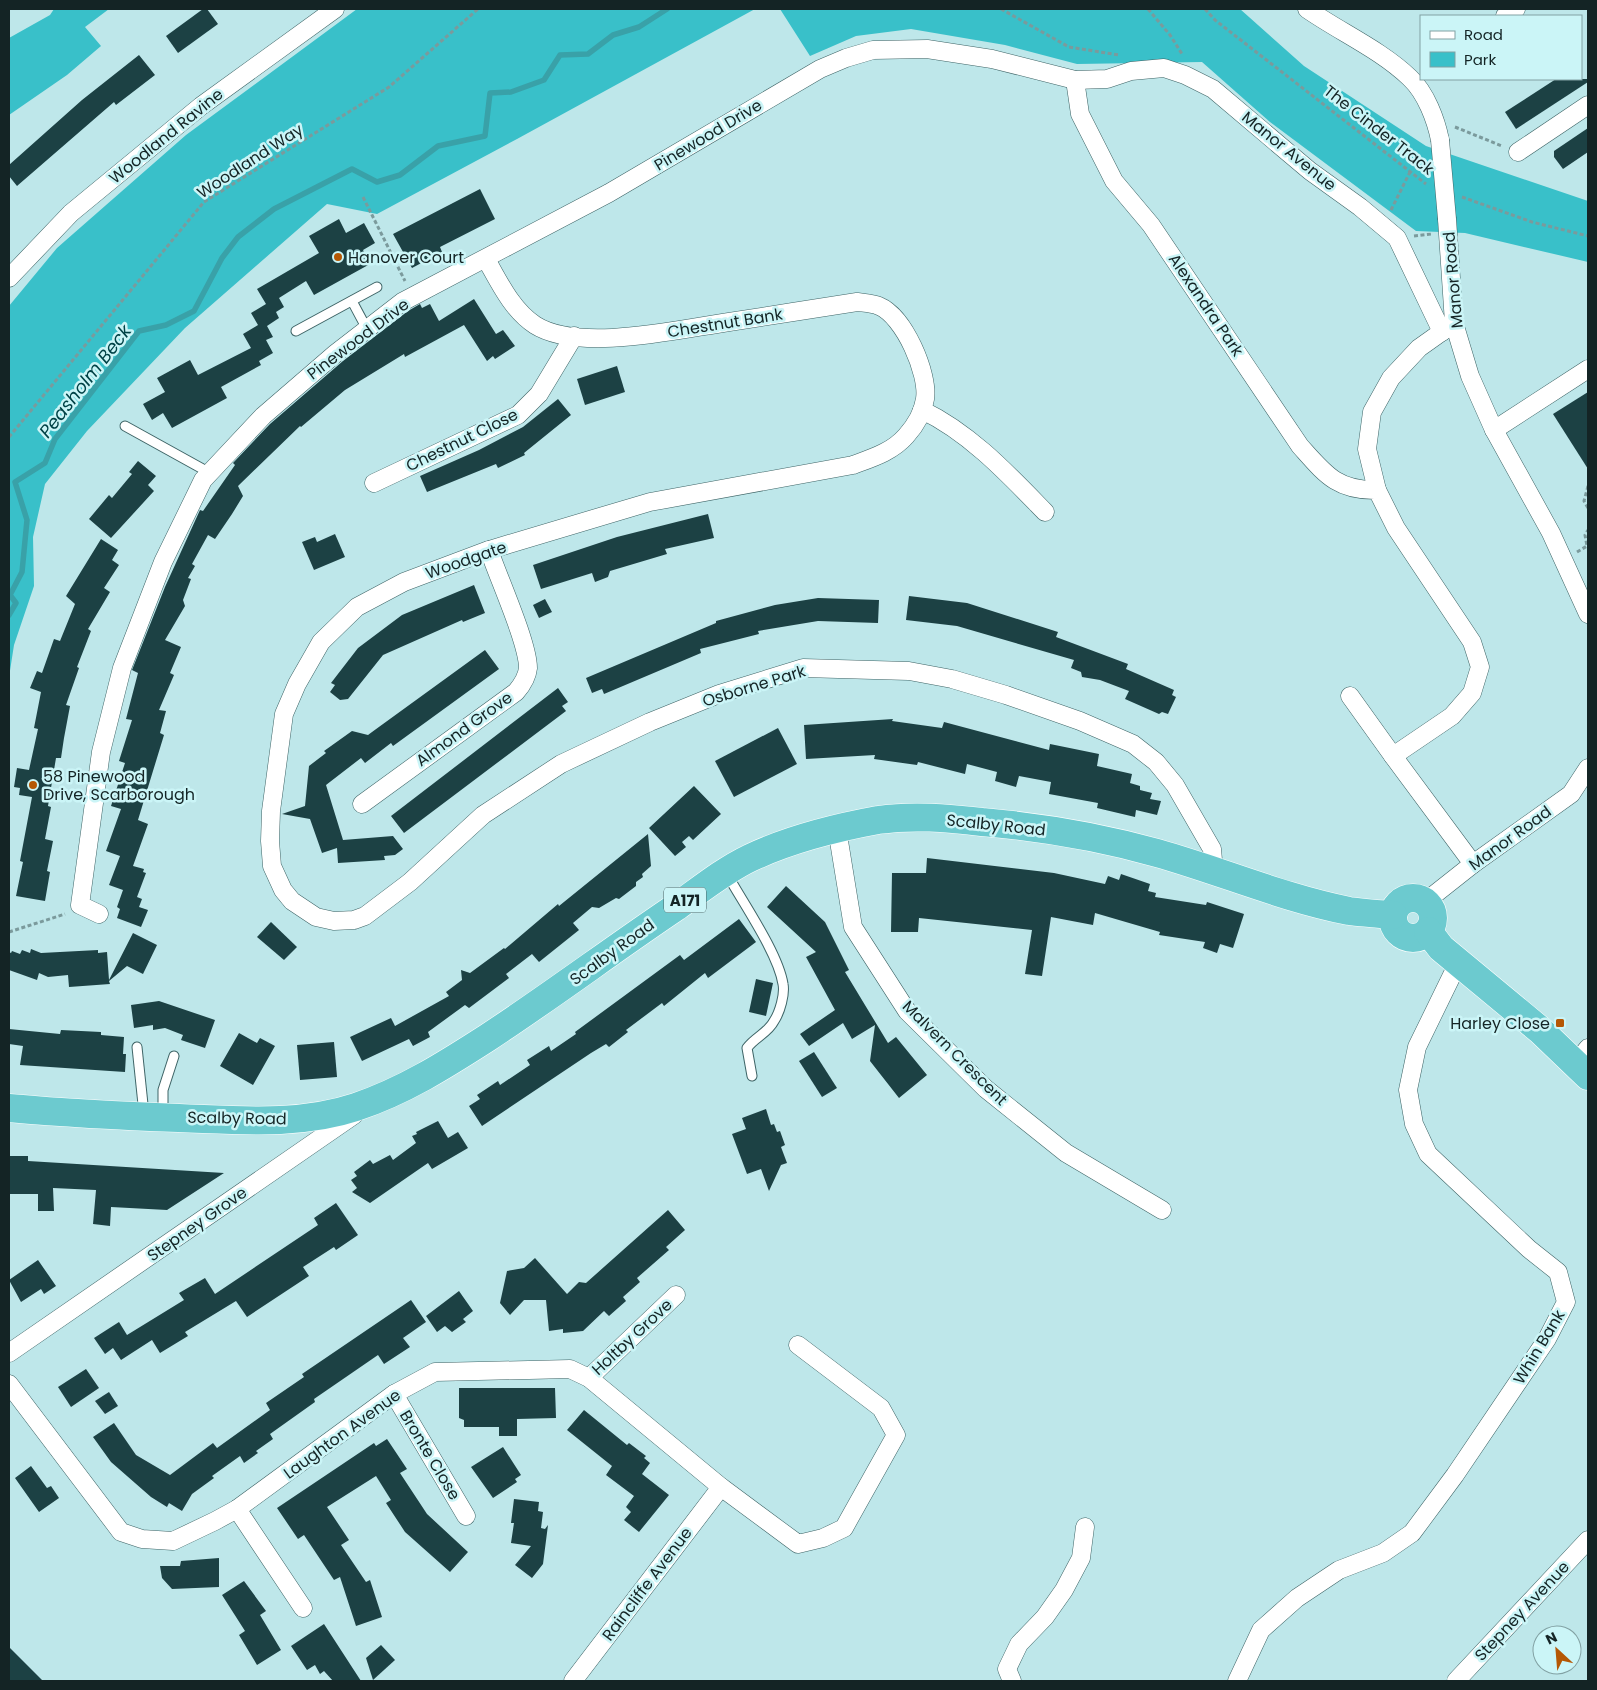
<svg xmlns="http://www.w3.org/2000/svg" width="1597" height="1690" font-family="Poppins,sans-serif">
  <rect width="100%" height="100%" fill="#bee7ea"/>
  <g fill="#39c0c9">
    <path d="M54,9H109L85,27L101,46L67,75L9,115V38L50,15Z"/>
    <path d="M357,9H755L517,139L377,214L327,204L185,328L87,431L45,484L33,537L34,586L14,645L9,677V306L57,248L186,135Z"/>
    <path d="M780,9H1240L1304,66L1426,146L1588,201V262L1465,233L1416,231L1270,122L1202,62L1077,64L1005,45L911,29L856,36L810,56Z"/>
  </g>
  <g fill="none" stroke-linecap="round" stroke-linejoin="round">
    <path stroke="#39a1a8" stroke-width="5.5" d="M9,615L16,603L10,595L22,572L27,520L15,482L45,463L55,439L139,331L166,325L194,311L222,258L238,237L274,209L352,169L377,182L400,175L438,146L485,136L490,93L511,92L544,80L560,55L588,54L613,35L639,27L667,9"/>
  </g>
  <g fill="#1c4144">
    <path d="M203,9H207L218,24L178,53L166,36Z"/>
    <path d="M139,55L155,75L116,105L114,102L17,186L9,176V165L82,100Z"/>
    <path d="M1556,79H1588V82L1516,129L1505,112Z"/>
    <path d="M1588,128V152L1563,169L1554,157V151Z"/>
    <path d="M480,189L495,219L440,247L442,252L412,268L393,234Z"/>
    <path d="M339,219L346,233L364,223L375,243L363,250L370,264L314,295L306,281L279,298L284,307L276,312L279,318L267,326L273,337L266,340L273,353L259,361L261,365L221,387L227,398L172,428L163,413L152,420L143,404L165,392L157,378L190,360L198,375L251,348L243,334L258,325L251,313L266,304L257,289L319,253L309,236Z"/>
    <path d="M474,299L496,334L503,330L515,346L495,359L493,356L487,361L464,325L405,357L404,354L345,390L301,427L300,426L238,486L243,496L232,514L215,539L208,535L192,564L195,566L188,578L191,579L183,600L185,606L165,640L181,647L170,673L174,675L159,710L166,711L160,733L164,735L138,820L148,824L133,866L144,869L143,872L146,873L137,897L142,899L139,907L148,910L141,927L117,918L120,909L117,907L123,890L109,885L120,856L106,851L121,809L111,806L125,763L119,761L132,720L126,719L138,673L132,670L165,587L200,510L203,511L235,465L233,463L270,424L343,361L408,311L420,304L422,308L430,304L439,321Z"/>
    <path d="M617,366L625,392L585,405L577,379Z"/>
    <path d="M1588,392V469L1553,414Z"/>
    <path d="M558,399L571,415L524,453L525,455L498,468L496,464L427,492L420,476L479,450L523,427Z"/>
    <path d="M138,461L156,476L148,485L154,491L111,538L89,519L109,495L112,498L132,474L129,472Z"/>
    <path d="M708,514L714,538L665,549L667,554L610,571L608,577L595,582L592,573L541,589L533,565L617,537Z"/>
    <path d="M335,534L345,557L314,570L302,542L315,537L317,542Z"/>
    <path d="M101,539L118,550L112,560L119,565L104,588L110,592L88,629L91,631L77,667L79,668L66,705L70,706L64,738L61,758H56L48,806L51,807L45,839L53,841L47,871L50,872L45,901L16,896L23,862L20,861L32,797L19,795L20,788L14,787L17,768L29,770L38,729L34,728L41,692L30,688L37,671L42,673L54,639L60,641L75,604L66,596Z"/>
    <path d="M474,585L485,613L463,622L462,620L383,655L348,699L340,700L330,692L335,685L331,683L358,648L402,615Z"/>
    <path d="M909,596L967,603L1058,632L1056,637L1128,664L1126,669L1174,690L1172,695L1176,697L1168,714L1162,712L1159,714L1125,699L1129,691L1100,680L1082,677L1081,672L1071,668L1074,660L957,626L906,620Z"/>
    <path d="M818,598L879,600L878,623L818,621L758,631L759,634L700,649L701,653L604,694L602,689L592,693L586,678L716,623V621L775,605Z"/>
    <path d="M545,599L552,612L539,618L533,605Z"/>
    <path d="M485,650L499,669L393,746L391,743L365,763L361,758L326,785L343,840L393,836L403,849L395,855L384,856L385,860L338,863L337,848L322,853L310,819L282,814L305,806L309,766L326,753L324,751L352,731L368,735L372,732Z"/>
    <path d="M558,688L568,702L562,706L566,711L404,833L391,816Z"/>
    <path d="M893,719L892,721L942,728L944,722L1049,750L1050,744L1099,754L1097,766L1132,774L1130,783L1140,786V790L1152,793L1150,799L1161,801L1157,815L1136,810L1135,817L1097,808L1098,803L1049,794L1051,782L1019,776L1016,787L995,781L997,772L967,764L965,774L918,762L917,765L874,759L875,755L806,759L804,725Z"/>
    <path d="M778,728L797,764L734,797L715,761Z"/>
    <path d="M694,786L721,814L693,840L689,836L682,842L686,847L675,856L649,828Z"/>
    <path d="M648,834L651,866L642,874L643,877L636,882V886L619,899L616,898L599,908L592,907L573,923L579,930L539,962L532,954L506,974L509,978L469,1008L465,1005L428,1032L430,1037L413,1046L409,1039L362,1061L350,1037L391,1018L395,1026L449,996L446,992L462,980L461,970L470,973L504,948L505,949L558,904L559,906Z"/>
    <path d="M927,858L1054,873L1105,884L1108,876L1119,880L1121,874L1150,884L1148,891L1156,893L1155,897L1206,905L1207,902L1244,914L1233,948L1220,944L1217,953L1203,948L1205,942L1159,935L1160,932L1095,913L1093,925L1051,917L1042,976L1025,974L1032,930L919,918L918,932H891L892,873H926Z"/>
    <path d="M786,886L825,922L849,970L845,972L888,1043L896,1037L927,1075L899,1098L870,1061L875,1025L852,1039L843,1023L809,1046L800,1034L835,1010L806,957L816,952L767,907Z"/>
    <path d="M739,919L756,942L708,978L705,973L664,1006L662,1003L626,1030L628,1032L609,1047L606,1044L591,1053L482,1126L469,1106L480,1099L477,1095L498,1081L500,1085L530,1065L527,1060L549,1046L551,1051L576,1034L575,1032L680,955L684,960Z"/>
    <path d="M271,922L297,947L284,960L257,937Z"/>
    <path d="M133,933L157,945L143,974L127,966L109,981L110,984L69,987L68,975L48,977L39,973L37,980L9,970V952L11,953L12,951L20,954L22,950L30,953L31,949L41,953L98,950V953L107,952L109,980Z"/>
    <path d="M756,979L773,983L766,1016L749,1012Z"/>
    <path d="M159,1001L215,1020L205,1048L181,1040L183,1035L165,1028L153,1030V1025L134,1028L131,1005Z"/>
    <path d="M9,1029L60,1034L61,1030L101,1032V1035L124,1037L123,1054H126L125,1072L20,1065L23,1046L9,1044Z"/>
    <path d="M239,1033L257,1043L260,1038L275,1046L253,1085L220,1066Z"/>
    <path d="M334,1042L337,1077L300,1080L297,1045Z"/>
    <path d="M814,1052L837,1088L822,1097L799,1061Z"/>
    <path d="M766,1109L771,1125L774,1124L777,1132L780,1131L785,1145L781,1147L787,1163L781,1165L769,1191L761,1169L747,1174L732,1134L746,1129L742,1118Z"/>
    <path d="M438,1121L448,1138L458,1132L468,1148L432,1169L428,1163L370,1203L352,1192L357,1188L351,1180L357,1176L354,1172L370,1160L373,1164L390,1155L393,1160L416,1143L412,1136L417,1134L416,1132Z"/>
    <path d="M9,1156H28V1161L224,1173L167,1210L111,1207L110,1226L93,1224L96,1190L53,1188L54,1211H38V1194H9Z"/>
    <path d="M336,1203L358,1235L336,1250L334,1247L303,1267L309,1276L247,1317L236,1301L185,1332L188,1336L160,1353L152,1340L121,1360L113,1348L105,1354L94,1338L119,1322L127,1335L184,1300L179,1293L205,1278L215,1294L318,1225L314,1218Z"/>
    <path d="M668,1210L685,1230L666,1247L669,1250L637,1278L640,1282L623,1297L626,1301L609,1316L604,1311L583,1331L563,1333V1329L549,1331L546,1300H524L510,1315L500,1303L507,1271L524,1268L535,1258L567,1294L579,1282L586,1283Z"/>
    <path d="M38,1260L56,1286L44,1294L41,1289L21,1302L9,1280Z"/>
    <path d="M459,1291L473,1311L463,1319L466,1322L452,1332L445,1326L437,1332L426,1316Z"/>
    <path d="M411,1300L426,1322L403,1338L410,1347L384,1364L378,1355L314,1399L315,1402L270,1434L273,1439L256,1451L258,1453L244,1463L240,1456L212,1476L214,1478L192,1494L182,1511L169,1503L167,1507L151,1497L111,1462L93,1437L114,1423L136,1455L170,1475L213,1443L217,1448L270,1410L266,1403L304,1377L302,1374Z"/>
    <path d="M86,1369L99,1388L71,1407L58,1387Z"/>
    <path d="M459,1388H555L556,1418L517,1419V1436H499V1427H464V1420L459,1418Z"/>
    <path d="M109,1392L118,1406L105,1414L95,1401Z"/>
    <path d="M584,1410L627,1445L629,1443L646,1456L644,1458L650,1463L642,1474L669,1495L639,1532L624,1520L631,1512L626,1507L634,1496L606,1475L612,1466L567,1430Z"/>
    <path d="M387,1439L407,1469L400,1473L427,1514L468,1552L450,1572L405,1532L386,1503L391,1500L376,1476L327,1507L349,1540L341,1545L366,1582L370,1580L382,1617L356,1626L340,1577L334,1580L304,1535L298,1539L277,1508L374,1443L376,1446Z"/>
    <path d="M503,1447L521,1475L515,1479L517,1482L493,1498L471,1467Z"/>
    <path d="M31,1466L47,1488L51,1486L59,1498L39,1512L15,1478Z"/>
    <path d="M514,1499L539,1502L538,1511L543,1512L541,1528L545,1529L548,1525L543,1564L532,1578L515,1565L531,1546L511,1543L514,1523H511Z"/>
    <path d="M219,1558V1587L172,1589L162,1578L160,1566H180L181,1561Z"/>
    <path d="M244,1581L266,1611L260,1615L281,1650L257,1665L239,1635L245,1631L222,1595Z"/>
    <path d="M324,1624L361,1681H333L324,1671L320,1674L315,1665L307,1670L291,1646Z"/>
    <path d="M381,1645L395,1660L373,1680L366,1658Z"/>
    <path d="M9,1647L43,1681H9Z"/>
  </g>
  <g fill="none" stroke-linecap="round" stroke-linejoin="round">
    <g stroke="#3e6466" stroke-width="11">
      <g id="service">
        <path d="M352,301L367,329"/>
        <path d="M296,331L377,287"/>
        <path d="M125,426L210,473"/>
        <path d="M727,874C743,903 778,953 783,984C785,994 780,1012 774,1021C768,1033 755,1037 747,1048L752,1076"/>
        <path d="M137,1047L144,1114"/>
        <path d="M163,1114V1090L174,1056"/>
      </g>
    </g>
    <g stroke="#3e6466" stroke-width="19">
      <g id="minor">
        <path d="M1307,9C1340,32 1381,50 1410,78C1426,93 1436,120 1440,140"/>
        <path d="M1505,16L1516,9"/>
        <path d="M1075,80L1080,114L1114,181L1151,225L1300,446C1325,474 1337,491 1377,490L1396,528L1472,642L1480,667L1472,693L1452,716L1393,756L1473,864"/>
        <path d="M1518,152L1588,105"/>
        <path d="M1447,219L1454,323L1470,376L1494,430L1551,533L1588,614"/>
        <path d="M486,259C499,282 512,310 535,325C579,353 680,329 729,322C772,315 814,309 857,302C864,303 872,303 879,306C904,316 929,374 925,399C923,412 915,426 906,436C892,452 872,458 853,465L650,502L489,550L404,582L357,607L321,642L297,684L284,714L271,811L270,841L272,866L283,890L292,901L316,917L334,921L354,920L365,916L410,882L483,815L561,764L650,722L719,694L803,668L909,671L952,679L1006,695L1080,721L1133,744L1156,762L1175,785L1212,849L1214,871"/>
        <path d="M9,278L71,213L201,106L335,9"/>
        <path d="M922,410C970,433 1008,474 1045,512"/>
        <path d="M1494,430L1588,369"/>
        <path d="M374,483L518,415L539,394L574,336"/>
        <path d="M1377,490L1367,449L1372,412L1391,378L1419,348L1450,326"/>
        <path d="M1350,696L1393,756"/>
        <path d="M362,804L516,692C522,685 527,678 528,668C528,643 498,577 489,550"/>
        <path d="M837,829L853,927L907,1011L986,1089L1066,1153L1162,1210"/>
        <path d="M1426,903L1430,898L1473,864L1571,794L1588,768"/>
        <path d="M99,914L80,905L101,752L122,668L163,562L203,480L263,416L336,353L402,302L609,193L820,69L846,58L873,50L927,49L992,59L1075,80L1107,79L1131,71L1164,68L1185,75L1213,89L1310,171L1360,207L1397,238L1442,332"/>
        <path d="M1576,1063L1588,1048"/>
        <path d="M9,1353L354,1115"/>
        <path d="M589,1378L676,1295"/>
        <path d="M9,1384L121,1532L142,1539L173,1541L215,1521L237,1509L394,1394L435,1372L570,1369L589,1378L721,1487L798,1544L823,1538L844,1528L896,1435L881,1408L798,1345"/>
        <path d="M394,1394L466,1516"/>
        <path d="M237,1509L303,1608"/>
        <path d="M573,1681L721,1487"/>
        <path d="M1012,1681L1007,1669L1019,1644L1045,1617L1064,1590L1081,1558L1085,1527"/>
        <path d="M1237,1681L1261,1630L1297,1598L1339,1570L1383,1553L1412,1533L1455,1475L1547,1339L1566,1302L1558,1272L1529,1249L1428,1154L1414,1124L1408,1090L1417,1047L1458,963"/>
        <path d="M1456,1681L1588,1540"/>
      </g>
    </g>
    <g stroke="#fff" stroke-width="29">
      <g id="trunk">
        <circle cx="1413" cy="918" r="20"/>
        <path d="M1428,931L1441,948L1540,1030L1588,1076"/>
        <path d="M9,1108C66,1113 122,1116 179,1118C238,1120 299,1126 356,1107C404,1091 445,1065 487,1038C551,996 612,950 676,907C700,890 723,871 750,858C790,839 834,828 878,820C913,815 947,818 982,822C1040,827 1100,837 1157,853C1221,871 1283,898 1349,911C1363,913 1379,914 1393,915"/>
      </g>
    </g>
    <g stroke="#7b9a9c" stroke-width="3" stroke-dasharray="4 2.5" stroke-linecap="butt">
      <path d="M1001,9L1069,47L1119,55"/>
      <path d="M1148,9L1170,35L1182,54"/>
      <path d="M1205,9L1215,20L1426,184"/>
      <path d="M1455,127L1502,146"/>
      <path d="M363,197L405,281"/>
      <path d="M1462,197L1532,222L1588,236"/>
      <path d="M1391,210L1410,172"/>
      <path d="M1414,236L1432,234"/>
      <path d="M9,437L204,202L389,87L478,9"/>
      <path d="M1588,486L1584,501L1588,508"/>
      <path d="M1577,552L1587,546L1585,535L1588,530"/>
      <path d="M9,932L65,914"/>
    </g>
    <use href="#service" stroke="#fff" stroke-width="9"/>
    <use href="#minor" stroke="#fff" stroke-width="18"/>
    <use href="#trunk" stroke="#6ccacf" stroke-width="28"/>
    <g stroke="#3e6466" stroke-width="19" stroke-linecap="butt">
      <path id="minor-bridge" d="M1440,140L1447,219"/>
    </g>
    <use href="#minor-bridge" stroke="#fff" stroke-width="18"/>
  </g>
  <g fill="#b55704" stroke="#cbf5f7" stroke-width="2">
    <circle cx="338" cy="257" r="5"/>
    <circle cx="33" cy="785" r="5"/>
    <rect x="1555" y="1018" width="10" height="10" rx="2.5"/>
  </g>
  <g text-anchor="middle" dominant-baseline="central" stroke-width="5" stroke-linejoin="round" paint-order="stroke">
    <rect fill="#cbf5f7" stroke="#4b6364" stroke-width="1" x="664" y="887.5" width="42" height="25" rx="4"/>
    <g font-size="15" font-weight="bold" fill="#142425">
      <text x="685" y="900">A171</text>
    </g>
    <g font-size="16" fill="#142425" stroke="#cbf5f7">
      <text transform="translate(1379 130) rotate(38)">The Cinder Track</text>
      <text transform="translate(708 135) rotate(-31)">Pinewood Drive</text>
      <text transform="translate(166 136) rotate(-39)">Woodland Ravine</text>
      <text transform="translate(1289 151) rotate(39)">Manor Avenue</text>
      <text transform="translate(250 161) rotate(-33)">Woodland Way</text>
      <text transform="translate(1453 280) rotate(-95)">Manor Road</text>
      <text transform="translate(1206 305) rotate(56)">Alexandra Park</text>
      <text transform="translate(725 323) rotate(-9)">Chestnut Bank</text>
      <text transform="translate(358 339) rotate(-37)">Pinewood Drive</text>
      <text transform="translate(462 440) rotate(-26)">Chestnut Close</text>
      <text transform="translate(466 560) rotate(-19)">Woodgate</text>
      <text transform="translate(754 686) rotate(-17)">Osborne Park</text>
      <text transform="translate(464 729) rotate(-36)">Almond Grove</text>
      <text transform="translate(996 825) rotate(6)">Scalby Road</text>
      <text transform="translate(1510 838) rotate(-36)">Manor Road</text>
      <text transform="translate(612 952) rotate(-36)">Scalby Road</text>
      <text transform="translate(955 1053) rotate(45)">Malvern Crescent</text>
      <text transform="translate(237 1118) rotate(1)">Scalby Road</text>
      <text transform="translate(197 1224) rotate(-35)">Stepney Grove</text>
      <text transform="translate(632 1337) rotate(-43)">Holtby Grove</text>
      <text transform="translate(1539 1347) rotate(-59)">Whin Bank</text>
      <text transform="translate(342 1434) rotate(-36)">Laughton Avenue</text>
      <text transform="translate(430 1455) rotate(59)">Bronte Close</text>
      <text transform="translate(647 1584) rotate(-53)">Raincliffe Avenue</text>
      <text transform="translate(1522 1611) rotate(-47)">Stepney Avenue</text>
    </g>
    <g font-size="16" fill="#142425" stroke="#cbf5f7" text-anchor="start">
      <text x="348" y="257">Hanover Court</text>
      <text x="43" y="776">58 Pinewood<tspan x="43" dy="18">Drive, Scarborough</tspan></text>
      <text x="1550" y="1023" text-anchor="end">Harley Close</text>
    </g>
    <g font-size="18" font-style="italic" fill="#004246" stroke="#cbf5f7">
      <text transform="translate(85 381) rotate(-52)">Peasholm Beck</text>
    </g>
  </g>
  <rect width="1597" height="1690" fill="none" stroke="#142425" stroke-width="20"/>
  <rect x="1420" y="15" width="162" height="65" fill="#cbf5f7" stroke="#82a1a3"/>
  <rect x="1430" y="31" width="25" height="8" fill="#ffffff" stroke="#82a1a3"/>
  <text x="1464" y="40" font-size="15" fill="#142425">Road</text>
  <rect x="1430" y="52" width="25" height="15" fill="#39c0c9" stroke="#82a1a3"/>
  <text x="1464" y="65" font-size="15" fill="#142425">Park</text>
  <g transform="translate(1557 1650) rotate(334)"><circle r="24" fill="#cbf5f7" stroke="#82a1a3"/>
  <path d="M0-4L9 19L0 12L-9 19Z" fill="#b55704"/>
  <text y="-8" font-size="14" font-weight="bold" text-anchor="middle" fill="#142425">N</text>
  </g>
</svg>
